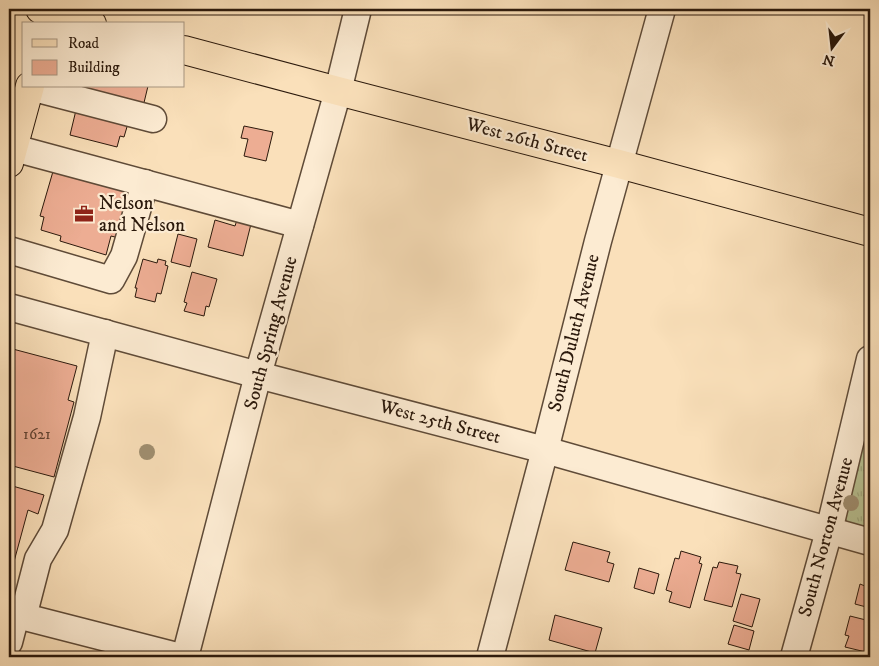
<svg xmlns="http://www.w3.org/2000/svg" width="879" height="666" font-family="'IM FELL DW Pica',serif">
  <defs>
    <pattern id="grass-tufts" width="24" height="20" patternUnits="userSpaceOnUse" patternTransform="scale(1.25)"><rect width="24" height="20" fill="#b9c394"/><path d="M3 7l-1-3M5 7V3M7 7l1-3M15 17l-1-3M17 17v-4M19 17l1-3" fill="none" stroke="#9fa77e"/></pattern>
  </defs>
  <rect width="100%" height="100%" fill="#fae0ba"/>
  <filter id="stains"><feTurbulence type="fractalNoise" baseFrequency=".004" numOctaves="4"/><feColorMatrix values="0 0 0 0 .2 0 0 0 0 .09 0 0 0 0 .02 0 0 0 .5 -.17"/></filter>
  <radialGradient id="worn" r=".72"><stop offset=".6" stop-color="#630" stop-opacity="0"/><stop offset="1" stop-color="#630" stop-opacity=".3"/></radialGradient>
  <path fill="url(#grass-tufts)" stroke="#726e50" d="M870,415V531L848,524L844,516Z"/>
  <g fill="#edad93" stroke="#2b190c">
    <path d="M75,86H148L142,111Z"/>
    <path d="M77,106L129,120L124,137L120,136L117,147L70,135Z"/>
    <path d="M244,126L273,132L266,161L244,156L248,139L241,138Z"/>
    <path d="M54,168L132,190L119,238L111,236L106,255L60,241L61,236L41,230L44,217L40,216Z"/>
    <path d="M215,220L235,226L237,220L251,224L243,256L208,247Z"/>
    <path d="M178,234L197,239L190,267L171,262Z"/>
    <path d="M143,259L157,263L158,259L166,261L165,265L168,266L161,294L157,293L155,302L135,297L137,288H135Z"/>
    <path d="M192,272L217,279L209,307L206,306L204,316L184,311L187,303L184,302Z"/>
    <path d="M9,348L77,366L68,400L74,402L54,477L9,465Z"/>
    <path d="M9,485L44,495L38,514L28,510L12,569L9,568Z"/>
    <path d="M573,542L610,552L607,562L614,564L609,582L565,570Z"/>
    <path d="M681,551L701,557L699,563L702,564L690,608L669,602L672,592L666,590L675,558L679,559Z"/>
    <path d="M719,562L738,566L736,573L741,574L732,607L704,600L713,567L717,568Z"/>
    <path d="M639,568L659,574L654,594L634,588Z"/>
    <path d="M867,579L870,580V608L855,604L860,584L865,586Z"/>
    <path d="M741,594L760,599L752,627L733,621Z"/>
    <path d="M555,615L602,628L595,653L549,640Z"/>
    <path d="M850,616L870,621V653L845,647L849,636L845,635Z"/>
    <path d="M734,625L754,631L749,650L728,644Z"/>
  </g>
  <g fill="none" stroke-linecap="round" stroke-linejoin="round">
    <g stroke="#5f4b38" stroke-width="29">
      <g id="minor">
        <path d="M30,87L153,119"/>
        <path d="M14,148L300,225"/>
        <path d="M9,250L111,280L124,256L145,183"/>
        <path d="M9,307L258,375L545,450L870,542"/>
        <path d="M9,613L181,657"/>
        <path d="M23,617L38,559L55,530L87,417L105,333"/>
        <path d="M9,642L16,615"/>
        <path d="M185,657L258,375L338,91L358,9"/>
        <path d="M490,657L545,450L598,241L662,9"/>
        <path d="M794,657L829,531L870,359"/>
      </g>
    </g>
    <g stroke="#2b190c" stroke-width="30">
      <g id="major">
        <path d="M40,9L92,24"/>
        <path d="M184,50L338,91L619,164L870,232"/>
        <path d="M9,163L30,86"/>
      </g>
    </g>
    <use href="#minor" stroke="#fcebd2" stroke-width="26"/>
    <use href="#major" stroke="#fae0ba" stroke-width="28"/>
  </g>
  <g fill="#a08f71">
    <circle cx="147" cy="452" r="8"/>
    <circle cx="851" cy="503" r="8"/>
  </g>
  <defs>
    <g id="office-bare" transform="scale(1.5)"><path d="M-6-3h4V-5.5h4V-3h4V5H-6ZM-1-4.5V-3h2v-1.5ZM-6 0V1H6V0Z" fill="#8f2418" stroke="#fcebd2" stroke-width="2.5" paint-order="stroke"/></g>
  </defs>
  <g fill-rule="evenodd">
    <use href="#office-bare" x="84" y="214"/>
  </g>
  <g text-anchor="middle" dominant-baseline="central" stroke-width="4.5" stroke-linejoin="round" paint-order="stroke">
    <g font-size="16" fill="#5c3e2e">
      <text x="37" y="434">1621</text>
    </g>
    <g font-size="19" fill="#2b190c" stroke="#fcebd2">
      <text transform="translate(527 140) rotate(15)">West 26th Street</text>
      <text transform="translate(271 333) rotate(-75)">South Spring Avenue</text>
      <text transform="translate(574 333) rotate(-76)">South Duluth Avenue</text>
      <text transform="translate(440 422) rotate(15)">West 25th Street</text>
      <text transform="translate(826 537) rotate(-75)">South Norton Avenue</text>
    </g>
    <g font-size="19" fill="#2b190c" stroke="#fcebd2" text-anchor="start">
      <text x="99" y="203">Nelson<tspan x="99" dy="22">and Nelson</tspan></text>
    </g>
  </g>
  <rect width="879" height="666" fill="none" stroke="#fae0ba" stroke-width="30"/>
  <rect x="10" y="10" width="859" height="646" fill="none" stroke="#2b190c" stroke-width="2.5"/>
  <rect x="15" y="15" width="849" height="636" fill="none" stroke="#2b190c"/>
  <rect x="22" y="22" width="162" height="65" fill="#fcebd2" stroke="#a89783"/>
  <rect x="32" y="39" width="25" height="8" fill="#fae0ba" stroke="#a89783"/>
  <text x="68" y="48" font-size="15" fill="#2b190c">Road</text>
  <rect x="32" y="60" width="25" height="15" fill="#edad93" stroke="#a89783"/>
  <text x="68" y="72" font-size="15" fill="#2b190c">Building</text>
  <g transform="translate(832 48) rotate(195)" stroke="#fcebd2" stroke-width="4" paint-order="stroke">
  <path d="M0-4L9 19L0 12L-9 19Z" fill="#2b190c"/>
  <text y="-8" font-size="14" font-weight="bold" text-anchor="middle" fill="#2b190c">N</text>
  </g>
  <rect width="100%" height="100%" filter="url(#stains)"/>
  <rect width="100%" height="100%" fill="url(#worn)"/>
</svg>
